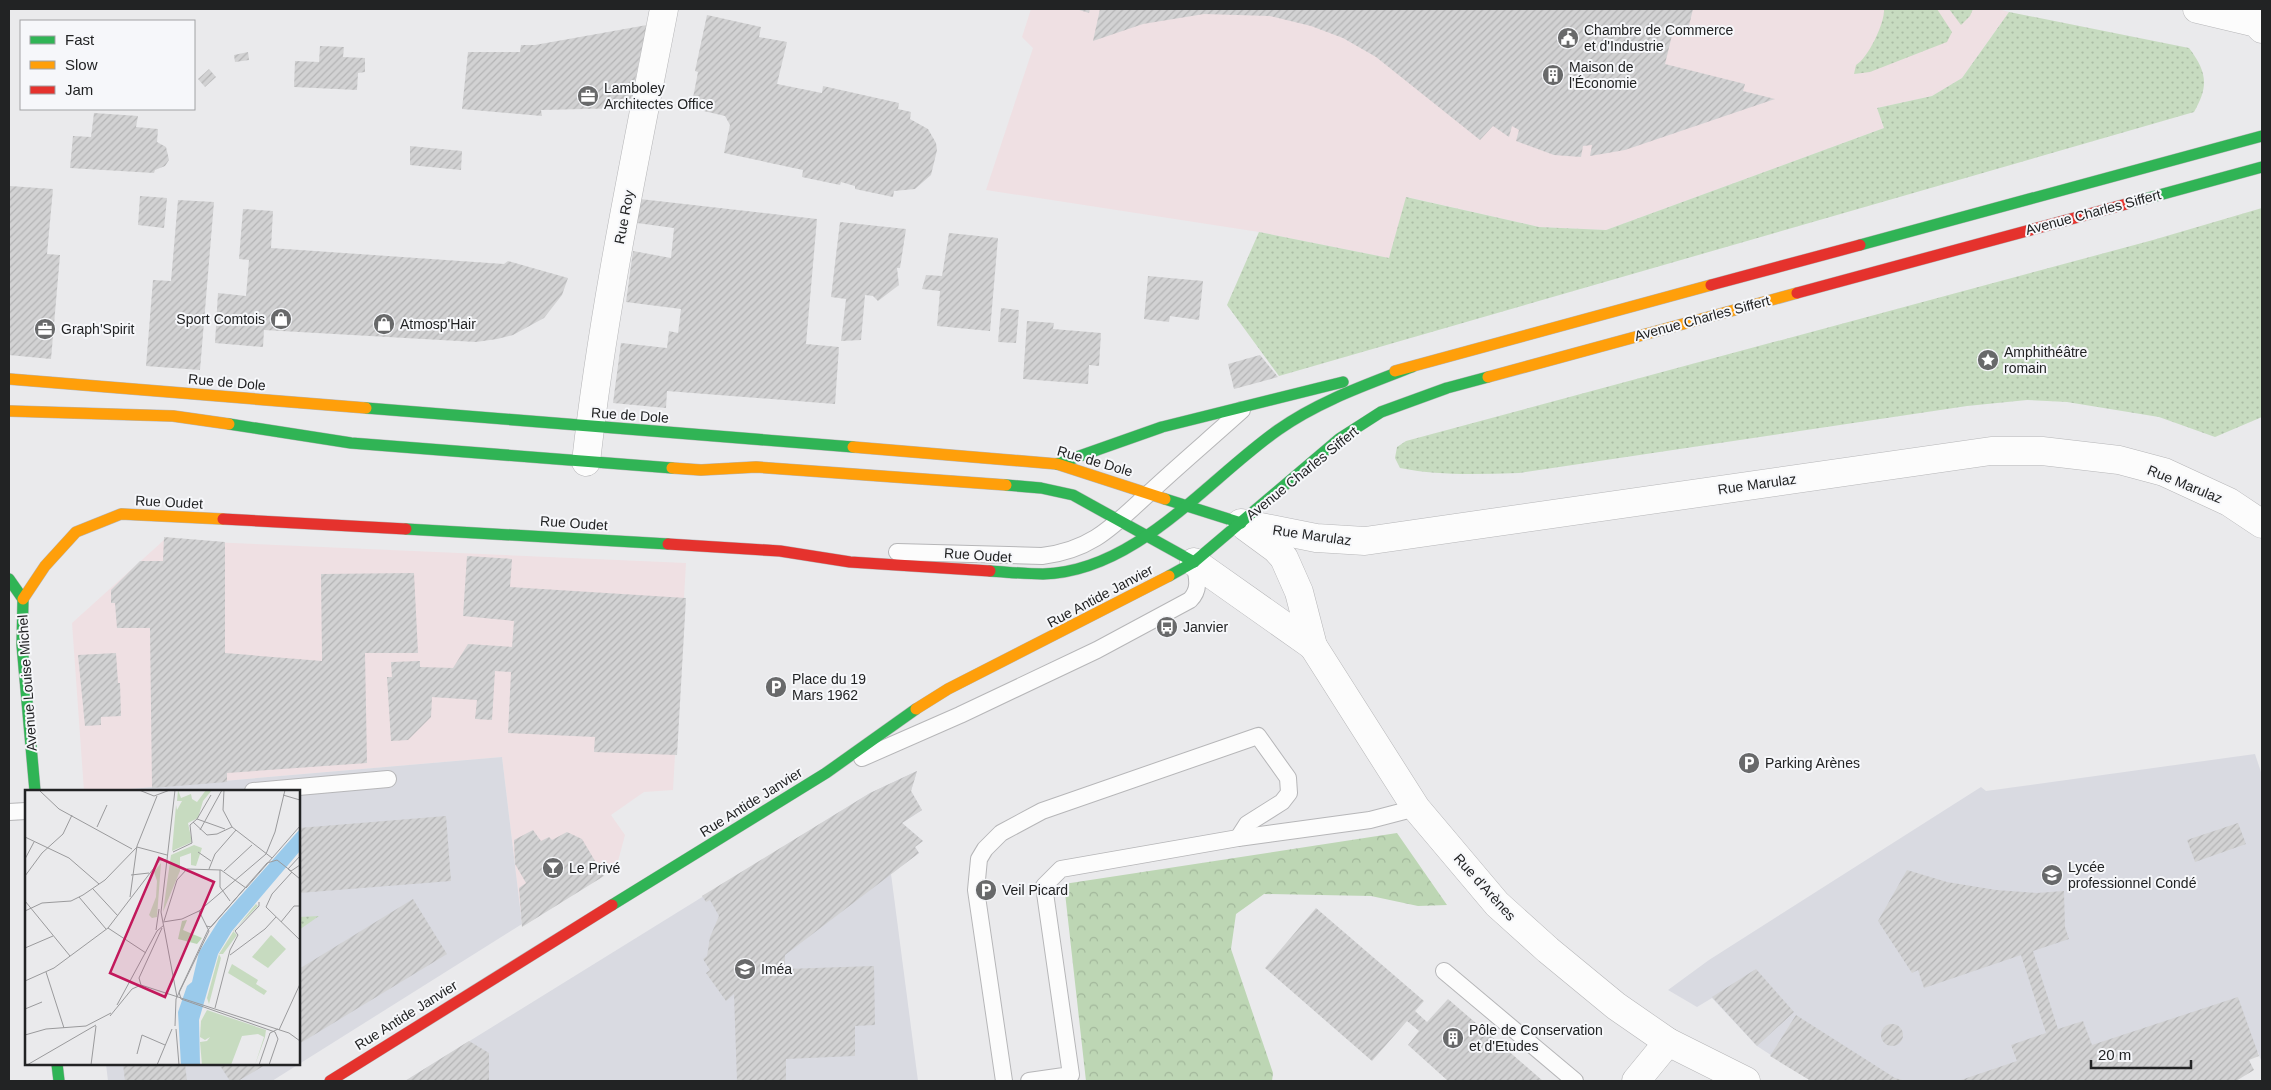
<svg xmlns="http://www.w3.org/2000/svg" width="2271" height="1090" font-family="Arial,sans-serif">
  <defs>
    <pattern id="grass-dots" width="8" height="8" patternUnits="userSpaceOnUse" patternTransform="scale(1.25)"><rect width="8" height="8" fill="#c7dbc0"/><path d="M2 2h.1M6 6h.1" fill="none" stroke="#abbca5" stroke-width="1.8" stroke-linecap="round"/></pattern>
    <pattern id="forest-crowns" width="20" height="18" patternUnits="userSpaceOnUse" patternTransform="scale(1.25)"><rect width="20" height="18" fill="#bdd6b4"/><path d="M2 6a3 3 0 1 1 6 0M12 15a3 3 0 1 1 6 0" fill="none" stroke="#a2b79b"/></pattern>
    <pattern id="building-hatch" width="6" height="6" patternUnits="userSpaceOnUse" patternTransform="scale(1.25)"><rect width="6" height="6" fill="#d2d2d3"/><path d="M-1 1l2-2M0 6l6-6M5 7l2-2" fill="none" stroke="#b4b4b5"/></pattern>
  </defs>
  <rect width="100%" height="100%" fill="#eaeaec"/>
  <g fill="#efe0e3">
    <path d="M1031,9H1998L2009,12L1962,78L1932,96L1877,108L1884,128L1606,230L1539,227L1407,197L1389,258L1259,232L986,190L1033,48L1022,37Z"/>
    <path d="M164,540L686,563L673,790L644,792L611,815L625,835L617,865L522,924L502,757L107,791H84L72,623Z"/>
  </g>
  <g fill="#d9dae1">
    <path d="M2255,754L2262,775V1063L2258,1052L2165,1081H1811L1757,1046L1712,998L1697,1007L1668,990L1709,960L1981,787L1986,791Z"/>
    <path d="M502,757L522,924L272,1081H108L106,1064H299V791H107Z"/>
    <path d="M917,771L911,791L922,810L902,823L923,841L915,847L919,853L891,874L918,1081H405L870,793Z"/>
  </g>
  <g fill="url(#grass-dots)">
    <path d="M1884,9H1937L1952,32L1947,42L1934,47L1870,72L1854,74L1856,65C1868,58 1885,23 1884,9Z"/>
    <path d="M1949,9H1973L1970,16L1961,25Z"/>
    <path d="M2009,12L2189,48C2207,72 2209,86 2194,112L1279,376L1227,305L1259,232L1389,258L1406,197L1539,227L1606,230L1884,128L1877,108L1932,96L1962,78Z"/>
    <path d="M2262,208V417L2215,437L2159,417L2067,402L2027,400L1967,406L1519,473C1479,474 1439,476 1400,468L1395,458L1397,447L1406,441L2153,240Z"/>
    <path d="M319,916L299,930V917Z"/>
  </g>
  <path fill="url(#forest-crowns)" d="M1397,833L1447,905L1418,906L1371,896L1264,894L1236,914L1231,949L1273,1073L1272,1081H1086L1064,884Z"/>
  <g fill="url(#building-hatch)">
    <path d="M1076,9H1090L1089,13Z"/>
    <path d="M1100,9H1693L1687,34L1673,31L1665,64L1745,84L1743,91L1775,99L1625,150L1590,156L1592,145L1583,146L1581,157L1554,155L1516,141L1519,130L1512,126L1509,137L1493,126L1480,140L1376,57L1343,38L1311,26L1270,16L1204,14L1143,24L1093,41Z"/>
    <path d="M707,15L761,27L759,37L787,42L777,84L822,93L823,86L899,103L898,109L911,112L910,119L928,129L936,143L937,150L931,175L915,189L894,191L893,197L855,189V186L841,182L840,185L802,177L803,170L724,153L730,125L725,116L691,108L698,72L695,71Z"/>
    <path d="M647,25L629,108L541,110L542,116L462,109L468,52H520L521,45H535Z"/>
    <path d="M320,46L344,47L343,57L365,58V72L358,73L357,90L294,87L295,61L319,62Z"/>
    <path d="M248,52L249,60L235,62L234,55Z"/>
    <path d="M209,69L216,77L205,87L198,79Z"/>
    <path d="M94,113L138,116L136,127L158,129L157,142L166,147L169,160L165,166L155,170L154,173L70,168L73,136L91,137Z"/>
    <path d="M410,146L462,151L461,170L410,165Z"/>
    <path d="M10,186L53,189L47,254L60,255L51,359L9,355Z"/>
    <path d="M140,196L167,198L164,228L138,225Z"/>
    <path d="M640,199L817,219L806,344L839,347L835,404L667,391L666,408L613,403L621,343L667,348L669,331L678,333L681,309L626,302L633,251L671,258L674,228L637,223Z"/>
    <path d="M178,200L214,202L200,370L146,366L153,280L171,281Z"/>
    <path d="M243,209L273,211L271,248L504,264L508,261L568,278L562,295L544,318L513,335L497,339L476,342L264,330L263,347L215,343L218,293L246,296L249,260L239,259Z"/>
    <path d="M840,222L906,229L900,268H897L899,285L878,301L873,296L865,295L861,340L841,341L846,299L831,297Z"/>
    <path d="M949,233L998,238L990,331L937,326L940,291L922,289L926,275L942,276Z"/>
    <path d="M1148,276L1203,281L1199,320L1170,316L1169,322L1144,319Z"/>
    <path d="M1001,308L1019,310L1016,343L998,342Z"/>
    <path d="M1027,321L1054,323L1053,329L1101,333L1099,366L1089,365L1088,384L1023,379Z"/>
    <path d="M1260,355L1278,377L1234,389L1228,364Z"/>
    <path d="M164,537L225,542V653L322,661L321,574L414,573L418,653H365L367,763L227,773V782L152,788L150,628H117L115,603H111V590L140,561H163Z"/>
    <path d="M467,556L512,559L510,587L686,598L677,755L594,752L595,737L508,733L511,672L495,671L492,720L475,719L477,700L432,697L431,717L408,740L391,741L387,677H392L391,662L420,661V667L453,668L468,644L512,647L514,621L463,616Z"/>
    <path d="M116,653L118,683H120L121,716L101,717V725L85,726L78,655Z"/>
    <path d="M917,771L911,791L922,810L902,823L923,841L915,847L919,853L785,955V969L874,966L875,1025L855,1026V1056L786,1059V1081H737L734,994L726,1001L706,973L710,970L703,959L707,956L710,937L719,916L710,900L706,902L702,896L870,793Z"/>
    <path d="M446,816L451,881L299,893V828Z"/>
    <path d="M2238,823L2246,844L2195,862L2187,840Z"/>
    <path d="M533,830L541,841L549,837L552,840L567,832L582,839L604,876L522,927L519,888L526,883L515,864L514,840Z"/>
    <path d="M1907,870L1947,882L1996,890L2037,893L2064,891L2065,927L2069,939L2033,951L2058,1029L2083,1021L2092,1045L2238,997L2259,1056L2249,1060L2254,1070L2236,1081H1958L2017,1061L2011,1045L2046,1033L2021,955L1924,988L1918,970L1912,973L1878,921Z"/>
    <path d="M413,899L447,954L299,1044V969Z"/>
    <path d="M1316,908L1424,1001L1415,1011L1427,1022L1448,999L1543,1081H1448L1408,1045L1419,1031L1407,1021L1372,1061L1265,968Z"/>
    <path d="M1756,969L1794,1012L1757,1046L1712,997Z"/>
    <path d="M1796,1015L1895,1078L1906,1081H1811L1770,1056Z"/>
    <circle cx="1892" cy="1035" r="11"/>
    <path d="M469,1041L489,1053V1081H405Z"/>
    <path d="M123,1064H185L187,1081H125Z"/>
    <path d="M219,1064H267L238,1081H230Z"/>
  </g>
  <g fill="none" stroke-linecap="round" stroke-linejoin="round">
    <g stroke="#b6b6b8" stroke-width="18">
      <g id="lane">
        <path d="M897,552L1042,556C1092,550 1113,526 1148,494C1179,465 1211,438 1242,410"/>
        <path d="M862,758L960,715L1097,650L1190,600C1201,589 1197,577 1194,562"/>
        <path d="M253,791L388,779"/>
        <path d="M9,812L26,811"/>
        <path d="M1444,971L1575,1081"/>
        <path d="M1004,1081L976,890L979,859L985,849L1001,833L1042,811L1258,736L1288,778L1289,793L1282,802L1247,824L1238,838"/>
        <path d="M1029,1081L1071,1075L1044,886L1061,869L1238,838L1370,820L1416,808"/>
      </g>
    </g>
    <g stroke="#b6b6b8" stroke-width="29">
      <g id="street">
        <path d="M2197,9L2256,23L2262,29"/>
        <path d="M586,462C603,310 635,159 664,9"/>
        <path d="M1241,523L1316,538L1365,541L1991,451H2042L2119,460L2164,472L2229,502L2262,524"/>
        <path d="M1246,527L1276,549L1284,558L1299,592L1313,646L1416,808L1497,904L1548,950L1616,1006L1668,1042L1746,1081"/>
        <path d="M1194,562L1313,646"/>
        <path d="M1636,1081L1668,1042"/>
      </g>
    </g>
    <g stroke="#b6b6b8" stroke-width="12">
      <g id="fast">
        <path d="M2130,203L2262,167"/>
        <path d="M1860,245L2262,136"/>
        <path d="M366,408L853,447"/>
        <path d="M229,424L351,443L672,468"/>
        <path d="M1057,464L1162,427L1343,382"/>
        <path d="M1006,485L1041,488L1073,495L1194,562"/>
        <path d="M1165,499L1241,523"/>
        <path d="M406,529L668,544"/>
        <path d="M990,571C1007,572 1025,574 1043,574C1136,572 1208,479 1278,430C1319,401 1366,385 1412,367"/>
        <path d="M1169,576L1194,562L1339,439L1381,412L1447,388L1488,377"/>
        <path d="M9,579L23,599L22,645L35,791"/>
        <path d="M612,905L826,773L916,709"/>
        <path d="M57,1064L59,1081"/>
      </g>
    </g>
    <g stroke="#b6b6b8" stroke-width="12">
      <g id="slow">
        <path d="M1395,371L1711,285"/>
        <path d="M1488,377L1797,293"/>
        <path d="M9,379L366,408"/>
        <path d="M9,411L173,416L229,424"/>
        <path d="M853,447L1057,464L1165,499"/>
        <path d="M672,468L701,470L756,467L1006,485"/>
        <path d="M23,599L45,566L76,532L121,514L223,519"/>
        <path d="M916,709L948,689L1169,576"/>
      </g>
    </g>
    <g stroke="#b6b6b8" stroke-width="12">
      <g id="jam">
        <path d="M1711,285L1860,245"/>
        <path d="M1797,293L2130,203"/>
        <path d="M223,519L406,529"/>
        <path d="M668,544L780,551L850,562L990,571"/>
        <path d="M330,1081L612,905"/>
      </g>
    </g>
    <use href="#lane" stroke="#fcfcfc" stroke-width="16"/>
    <use href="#street" stroke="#fcfcfc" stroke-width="28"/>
    <use href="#fast" stroke="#30b455" stroke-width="11"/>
    <use href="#slow" stroke="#ff9f0a" stroke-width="11"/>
    <use href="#jam" stroke="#e5322d" stroke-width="11"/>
  </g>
  <defs>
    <g id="civic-disc" transform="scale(1.125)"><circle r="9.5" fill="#68696a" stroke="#f6f7fa"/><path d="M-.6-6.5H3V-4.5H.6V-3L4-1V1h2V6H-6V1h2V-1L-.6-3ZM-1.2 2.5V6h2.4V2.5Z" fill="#fff"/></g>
    <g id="building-disc" transform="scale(1.125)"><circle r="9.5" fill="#68696a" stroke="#f6f7fa"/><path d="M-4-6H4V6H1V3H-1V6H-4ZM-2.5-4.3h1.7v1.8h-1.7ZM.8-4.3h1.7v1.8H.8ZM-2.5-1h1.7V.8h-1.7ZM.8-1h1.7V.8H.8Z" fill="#fff"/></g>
    <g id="office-disc" transform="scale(1.125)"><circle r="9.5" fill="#68696a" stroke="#f6f7fa"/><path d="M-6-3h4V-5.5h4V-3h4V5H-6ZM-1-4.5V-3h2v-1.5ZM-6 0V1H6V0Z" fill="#fff"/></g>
    <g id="shop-disc" transform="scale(1.125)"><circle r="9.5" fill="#68696a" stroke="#f6f7fa"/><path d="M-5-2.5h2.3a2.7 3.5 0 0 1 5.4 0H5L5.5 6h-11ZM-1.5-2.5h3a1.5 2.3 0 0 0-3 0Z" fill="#fff"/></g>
    <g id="sight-disc" transform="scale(1.125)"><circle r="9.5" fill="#68696a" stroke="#f6f7fa"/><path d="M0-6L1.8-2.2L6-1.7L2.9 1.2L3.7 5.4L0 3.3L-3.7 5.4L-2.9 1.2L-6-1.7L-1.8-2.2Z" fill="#fff"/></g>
    <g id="bus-disc" transform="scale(1.125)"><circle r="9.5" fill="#68696a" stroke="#f6f7fa"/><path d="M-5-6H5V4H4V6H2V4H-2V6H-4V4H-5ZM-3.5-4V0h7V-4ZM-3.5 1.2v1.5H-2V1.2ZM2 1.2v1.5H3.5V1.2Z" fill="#fff"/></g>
    <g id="parking-disc" transform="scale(1.125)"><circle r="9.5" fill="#68696a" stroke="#f6f7fa"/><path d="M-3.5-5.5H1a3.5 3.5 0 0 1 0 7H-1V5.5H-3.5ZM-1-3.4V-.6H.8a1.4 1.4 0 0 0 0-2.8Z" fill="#fff"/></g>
    <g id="bar-disc" transform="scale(1.125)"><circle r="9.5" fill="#68696a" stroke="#f6f7fa"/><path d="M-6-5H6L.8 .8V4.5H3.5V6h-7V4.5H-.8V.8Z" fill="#fff"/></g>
    <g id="school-disc" transform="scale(1.125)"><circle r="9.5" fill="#68696a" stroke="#f6f7fa"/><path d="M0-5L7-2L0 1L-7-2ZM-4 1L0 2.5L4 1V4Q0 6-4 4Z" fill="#fff"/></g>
    <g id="university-disc" transform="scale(1.125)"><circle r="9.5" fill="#68696a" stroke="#f6f7fa"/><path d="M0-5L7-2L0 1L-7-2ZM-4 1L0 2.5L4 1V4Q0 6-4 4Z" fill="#fff"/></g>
  </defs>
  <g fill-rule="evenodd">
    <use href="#civic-disc" x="1568" y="38"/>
    <use href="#building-disc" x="1553" y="75"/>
    <use href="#office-disc" x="588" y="96"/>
    <use href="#shop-disc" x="281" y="319"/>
    <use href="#shop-disc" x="384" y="324"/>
    <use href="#office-disc" x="45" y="329"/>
    <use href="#sight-disc" x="1988" y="360"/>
    <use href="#bus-disc" x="1167" y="627"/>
    <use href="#parking-disc" x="776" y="687"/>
    <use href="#parking-disc" x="1749" y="763"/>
    <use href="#bar-disc" x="553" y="868"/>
    <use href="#school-disc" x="2052" y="875"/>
    <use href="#parking-disc" x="986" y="890"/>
    <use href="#university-disc" x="745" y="969"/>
    <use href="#building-disc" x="1453" y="1038"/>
  </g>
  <g text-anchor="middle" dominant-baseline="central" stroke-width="4" stroke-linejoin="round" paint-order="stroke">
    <g font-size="14" fill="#222324" stroke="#f6f7fa" text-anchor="start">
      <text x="1584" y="30">Chambre de Commerce<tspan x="1584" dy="16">et d'Industrie</tspan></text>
      <text x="1569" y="67">Maison de<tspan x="1569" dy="16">l'Économie</tspan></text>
      <text x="604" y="88">Lamboley<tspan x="604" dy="16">Architectes Office</tspan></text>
      <text x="265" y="319" text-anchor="end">Sport Comtois</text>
      <text x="400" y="324">Atmosp'Hair</text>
      <text x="61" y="329">Graph'Spirit</text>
      <text x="2004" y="352">Amphithéâtre<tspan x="2004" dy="16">romain</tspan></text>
      <text x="1183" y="627">Janvier</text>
      <text x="792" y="679">Place du 19<tspan x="792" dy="16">Mars 1962</tspan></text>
      <text x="1765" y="763">Parking Arènes</text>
      <text x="2068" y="867">Lycée<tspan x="2068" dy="16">professionnel Condé</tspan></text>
      <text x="569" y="868">Le Privé</text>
      <text x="1002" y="890">Veil Picard</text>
      <text x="761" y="969">Iméa</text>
      <text x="1469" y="1030">Pôle de Conservation<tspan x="1469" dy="16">et d'Etudes</tspan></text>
    </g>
    <g font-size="14" fill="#222324" stroke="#f6f7fa">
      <text transform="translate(2093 212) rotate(-15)">Avenue Charles Siffert</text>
      <text transform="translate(624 217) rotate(-79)">Rue Roy</text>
      <text transform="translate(1702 318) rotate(-15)">Avenue Charles Siffert</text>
      <text transform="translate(227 382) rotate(5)">Rue de Dole</text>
      <text transform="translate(630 415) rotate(4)">Rue de Dole</text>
      <text transform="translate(1095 461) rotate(16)">Rue de Dole</text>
      <text transform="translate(1302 473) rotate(-39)">Avenue Charles Siffert</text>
      <text transform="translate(1757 484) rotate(-8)">Rue Marulaz</text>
      <text transform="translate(2185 484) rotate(22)">Rue Marulaz</text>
      <text transform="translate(169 502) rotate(3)">Rue Oudet</text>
      <text transform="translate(574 523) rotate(4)">Rue Oudet</text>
      <text transform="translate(1312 535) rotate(8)">Rue Marulaz</text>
      <text transform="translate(978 555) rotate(4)">Rue Oudet</text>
      <text transform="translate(1100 596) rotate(-28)">Rue Antide Janvier</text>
      <text transform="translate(27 683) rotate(-94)">Avenue Louise Michel</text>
      <text transform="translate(751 802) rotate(-32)">Rue Antide Janvier</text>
      <text transform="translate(1485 887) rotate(48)">Rue d'Arènes</text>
      <text transform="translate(406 1015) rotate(-32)">Rue Antide Janvier</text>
    </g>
  </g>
  <g transform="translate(25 790)">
    <rect width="275" height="275" fill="#eaeaec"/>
    <path d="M153,0L156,8L166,4L167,9L172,12L181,0H187L178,11L173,28L163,33L167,52L147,61L151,15L152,20L157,11H152ZM169,55L177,58L171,76L166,75V63L155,67V81L138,122L146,65ZM136,73L132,127L127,128L124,125L131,107L132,91L129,82ZM231,114L233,116L208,141L212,145L198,164H194L196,168L184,214L182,208L194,164L208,142ZM182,220L241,240L240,247L230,275L239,247L233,244L217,246L206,275H177L175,252L182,251L185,247L180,250L175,247L176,231Z" fill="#c7dbc0"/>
    <path d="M162,130L158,140L177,148L172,154L153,149L157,131Z" fill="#bdd6b4"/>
    <path d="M246,145L261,159L243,178L227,167ZM207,174L233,190L231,194L242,201L239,205L203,183Z" fill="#c7dbc0"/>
    <path d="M275,39V61L207,141L193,164L174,230L175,275H156L153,222L162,196L167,192L174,162L194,130Z" fill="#9acaeb"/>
    <path fill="none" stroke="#9a9a9c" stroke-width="1" d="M114,0L129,6L145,0M150,0L136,122L152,207M199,0L198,20L207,37L247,68M15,1L34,19L107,59M258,5L275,10M172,29L200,39M172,29L186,5M168,32L182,45L192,44L207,37M72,37L82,15M175,40L197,0M0,47L44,68L74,94M112,57L142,65M148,62L167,53L165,35L172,29M173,62L186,71M275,66L263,79L275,89M0,69L9,52M184,79L190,64L211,40M195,80V97L205,111M199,81L227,55M267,82L247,104L241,117L275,150M106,85L124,83M0,86L17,63L38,44L47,25M221,98L275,36M68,99L93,126M54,107L81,139M105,107L112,56L132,6M0,111L45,166M0,121L17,113L46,111L58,105L80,90L112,57M139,131L152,90L162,79L196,80L221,98M138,132L157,129L174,121L241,64L250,42L260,0M256,132L269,116H275M181,136L186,137L220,98M83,138L121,163M131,140L134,119M0,158L28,146M205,165L240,139L251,127M21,182L39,238M0,191L29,178L83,138L135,70H141M116,195L114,188L137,138M92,215L132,141L139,135M190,218L205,160L213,145L210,141L234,116V112M0,219L17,212M85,226L107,199L116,195L264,243L275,251M150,236L151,209L184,141L174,121M151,239L154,275M254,240L275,194M0,245L21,239L61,236L86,223M112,264L117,245L140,255M2,275L71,235M66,275L71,236M132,275L147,239M234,275L245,243L253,239M244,275L253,249L250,242L156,209L154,202L183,140L242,73L252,70L266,81L275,75"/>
    <path fill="#c2185b" fill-opacity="0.15" stroke="#c2185b" stroke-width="2.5" d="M134,68L189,92L140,207L85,183Z"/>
    <rect width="275" height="275" fill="none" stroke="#222324" stroke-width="2.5"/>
  </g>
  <rect width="2271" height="1090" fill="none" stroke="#222324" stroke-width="20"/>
  <rect x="20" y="20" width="175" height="90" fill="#f6f7fa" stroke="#a1a2a4"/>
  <rect x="30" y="36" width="25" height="8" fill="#30b455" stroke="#a1a2a4"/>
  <text x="65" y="45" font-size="15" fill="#222324">Fast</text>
  <rect x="30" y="61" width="25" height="8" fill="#ff9f0a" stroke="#a1a2a4"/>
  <text x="65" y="70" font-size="15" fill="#222324">Slow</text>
  <rect x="30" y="86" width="25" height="8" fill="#e5322d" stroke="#a1a2a4"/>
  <text x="65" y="95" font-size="15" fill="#222324">Jam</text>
  <path d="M2091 1060v8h100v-8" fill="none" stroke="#222324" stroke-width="2.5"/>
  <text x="2098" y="1060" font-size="15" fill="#222324" stroke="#f6f7fa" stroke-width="4" paint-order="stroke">20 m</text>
</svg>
